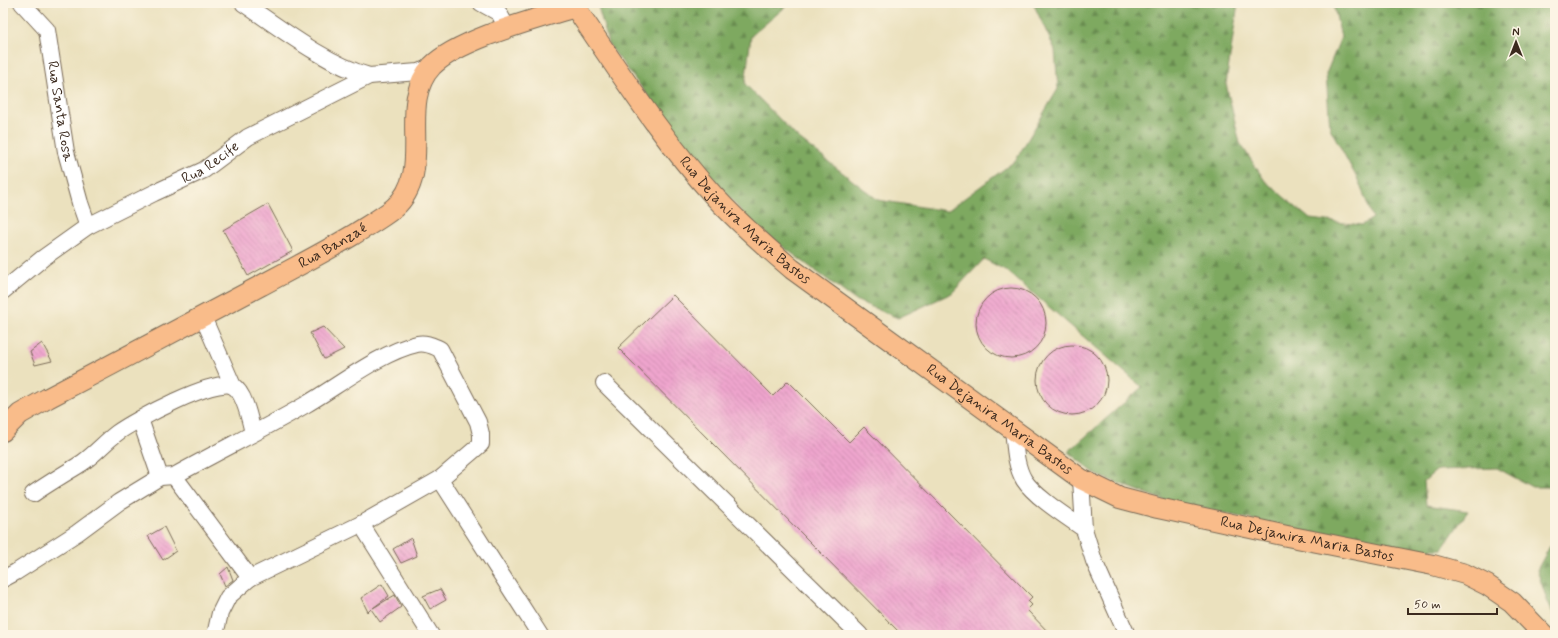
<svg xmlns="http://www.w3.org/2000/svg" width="1558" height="638" font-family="Mynerve,sans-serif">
  <defs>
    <pattern id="forest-firs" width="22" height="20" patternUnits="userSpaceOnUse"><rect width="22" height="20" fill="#7ea961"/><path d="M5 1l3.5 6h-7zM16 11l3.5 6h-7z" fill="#688a4f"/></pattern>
    <pattern id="building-back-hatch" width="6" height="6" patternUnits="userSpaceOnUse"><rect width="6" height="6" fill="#efa5ce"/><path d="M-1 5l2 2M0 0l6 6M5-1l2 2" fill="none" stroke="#c387a7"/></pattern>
  </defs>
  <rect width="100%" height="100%" fill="#fcf5e5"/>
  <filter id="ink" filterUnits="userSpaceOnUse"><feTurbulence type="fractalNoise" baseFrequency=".025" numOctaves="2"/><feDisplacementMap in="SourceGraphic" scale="8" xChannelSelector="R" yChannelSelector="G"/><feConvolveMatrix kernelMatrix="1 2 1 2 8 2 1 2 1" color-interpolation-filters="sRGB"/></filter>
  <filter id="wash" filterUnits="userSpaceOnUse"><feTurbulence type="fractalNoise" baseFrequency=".012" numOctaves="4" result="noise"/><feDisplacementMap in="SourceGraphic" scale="16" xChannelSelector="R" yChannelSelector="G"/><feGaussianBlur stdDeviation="0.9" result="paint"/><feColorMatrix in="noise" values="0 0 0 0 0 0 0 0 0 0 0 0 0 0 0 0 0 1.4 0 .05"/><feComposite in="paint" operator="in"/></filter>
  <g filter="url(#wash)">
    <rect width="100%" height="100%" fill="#ebe1be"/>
    <g fill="url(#forest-firs)" stroke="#5c6a40">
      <path d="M597,3H790L751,36L745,84L799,139L878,200L947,211L1015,161L1058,89L1055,50L1033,3H1238L1226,84L1240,143L1265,181L1310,219L1362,225L1373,218L1358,180L1330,128L1326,74L1341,37L1333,3H1555V343L1552,363L1555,367V487H1532L1497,468L1437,470L1424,481L1426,505L1468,511L1442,549L1391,550L1163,500L1097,475L1068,452L1142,387L1007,271L984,259L952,293L898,318L855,300L751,223L680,138L609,45Z"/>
      <path d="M1555,545V617L1548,603L1537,570L1550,546Z"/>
    </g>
    <g id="blocks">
      <g fill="url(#building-back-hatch)">
        <path d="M268,204L293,251L248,276L223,230Z"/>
        <circle cx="1011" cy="323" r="35"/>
        <path d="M673,295L773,396L788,381L849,442L864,427L1032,597L1028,601L1032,605L1027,610L1051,635H902L618,348Z"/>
        <path d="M323,327L344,349L324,359L310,333Z"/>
        <path d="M42,343L52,361L35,365L30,352Z"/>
        <circle cx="1072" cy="380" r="35"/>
        <path d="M164,527L176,551L163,560L148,536Z"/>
        <path d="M411,538L417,556L401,563L393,549Z"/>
        <path d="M228,567L233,580L225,586L220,574Z"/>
        <path d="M382,584L389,596L373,608L395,595L401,607L380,622L371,609L368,612L361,598Z"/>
        <path d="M440,589L446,600L430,609L423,596Z"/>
      </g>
    </g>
  </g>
  <g filter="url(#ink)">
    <use href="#blocks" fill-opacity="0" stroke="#796a56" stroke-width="1"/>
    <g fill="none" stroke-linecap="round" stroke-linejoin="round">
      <g stroke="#796a56" stroke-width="18">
        <g id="minor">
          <path id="s1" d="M22,3L47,30L66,152L80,203L88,226"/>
          <path d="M243,3C280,28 326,64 369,76"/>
          <path d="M481,3L499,13L507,28"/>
          <path id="s2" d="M3,291L43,258L88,226L154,193L204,170L248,137L369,76L418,72L432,67"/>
          <path d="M203,317L233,386"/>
          <path d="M604,383L860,635"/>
          <path d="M140,419L160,477"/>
          <path d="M1013,429C1015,446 1015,465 1024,480C1035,497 1067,517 1084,529"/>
          <path d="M174,476L250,578"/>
          <path d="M440,479L540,635"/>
          <path d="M1081,479L1084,529L1094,561L1127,635"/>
          <path d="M33,494C49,483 66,473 82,463C95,454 105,442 117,433C133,421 217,376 233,386C245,393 250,421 253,433"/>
          <path d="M361,524L431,635"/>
          <path d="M3,579L16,572L77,533L119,502L160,477L174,476C217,452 262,430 305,405C338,386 381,352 417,344C426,342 433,346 440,349L478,422L481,434V444L440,479L361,524L250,578L228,597L220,613L215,635"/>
        </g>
      </g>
      <g stroke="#796a56" stroke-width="22">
        <g id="major">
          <path id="s3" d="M575,7C619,71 661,138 714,196C738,222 765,246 792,269L1081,479L1120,498L1158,508L1287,536L1433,565L1465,574L1487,585L1512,602L1544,635"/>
          <path id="s4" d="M3,431L20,414L48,398C119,361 190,323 260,286C292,269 323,253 353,235C367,226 382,218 394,208C437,170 395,105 432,66C459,39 537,19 575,7"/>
        </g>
      </g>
      <use href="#minor" stroke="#fff" stroke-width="16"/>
      <use href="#major" stroke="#f9bc8a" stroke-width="20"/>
    </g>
  </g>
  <g text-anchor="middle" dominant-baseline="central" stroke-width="3.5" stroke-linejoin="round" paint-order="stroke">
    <g font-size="15" fill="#3b2a1e" stroke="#fcf5e5">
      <text stroke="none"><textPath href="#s1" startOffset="119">Rua Santa Rosa</textPath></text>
      <text stroke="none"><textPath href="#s2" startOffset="245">Rua Recife</textPath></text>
      <text stroke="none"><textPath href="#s3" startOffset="274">Rua Dejanira Maria Bastos</textPath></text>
      <text stroke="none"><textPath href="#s4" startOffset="379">Rua Banzaé</textPath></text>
      <text stroke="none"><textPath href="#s3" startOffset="598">Rua Dejanira Maria Bastos</textPath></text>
      <text stroke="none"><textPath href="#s3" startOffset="934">Rua Dejanira Maria Bastos</textPath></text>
    </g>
  </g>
  <rect width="1558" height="638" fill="none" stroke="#fcf5e5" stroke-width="16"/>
  <g transform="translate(1516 42)" stroke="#fcf5e5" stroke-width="3" paint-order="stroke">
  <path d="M0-3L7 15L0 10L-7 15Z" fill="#3b2a1e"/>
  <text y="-6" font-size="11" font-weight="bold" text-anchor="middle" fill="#3b2a1e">N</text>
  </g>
  <path d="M1408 608v6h89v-6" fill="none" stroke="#3b2a1e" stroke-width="2"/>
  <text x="1414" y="608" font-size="12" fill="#3b2a1e" stroke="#fcf5e5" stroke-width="3" paint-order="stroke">50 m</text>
</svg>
